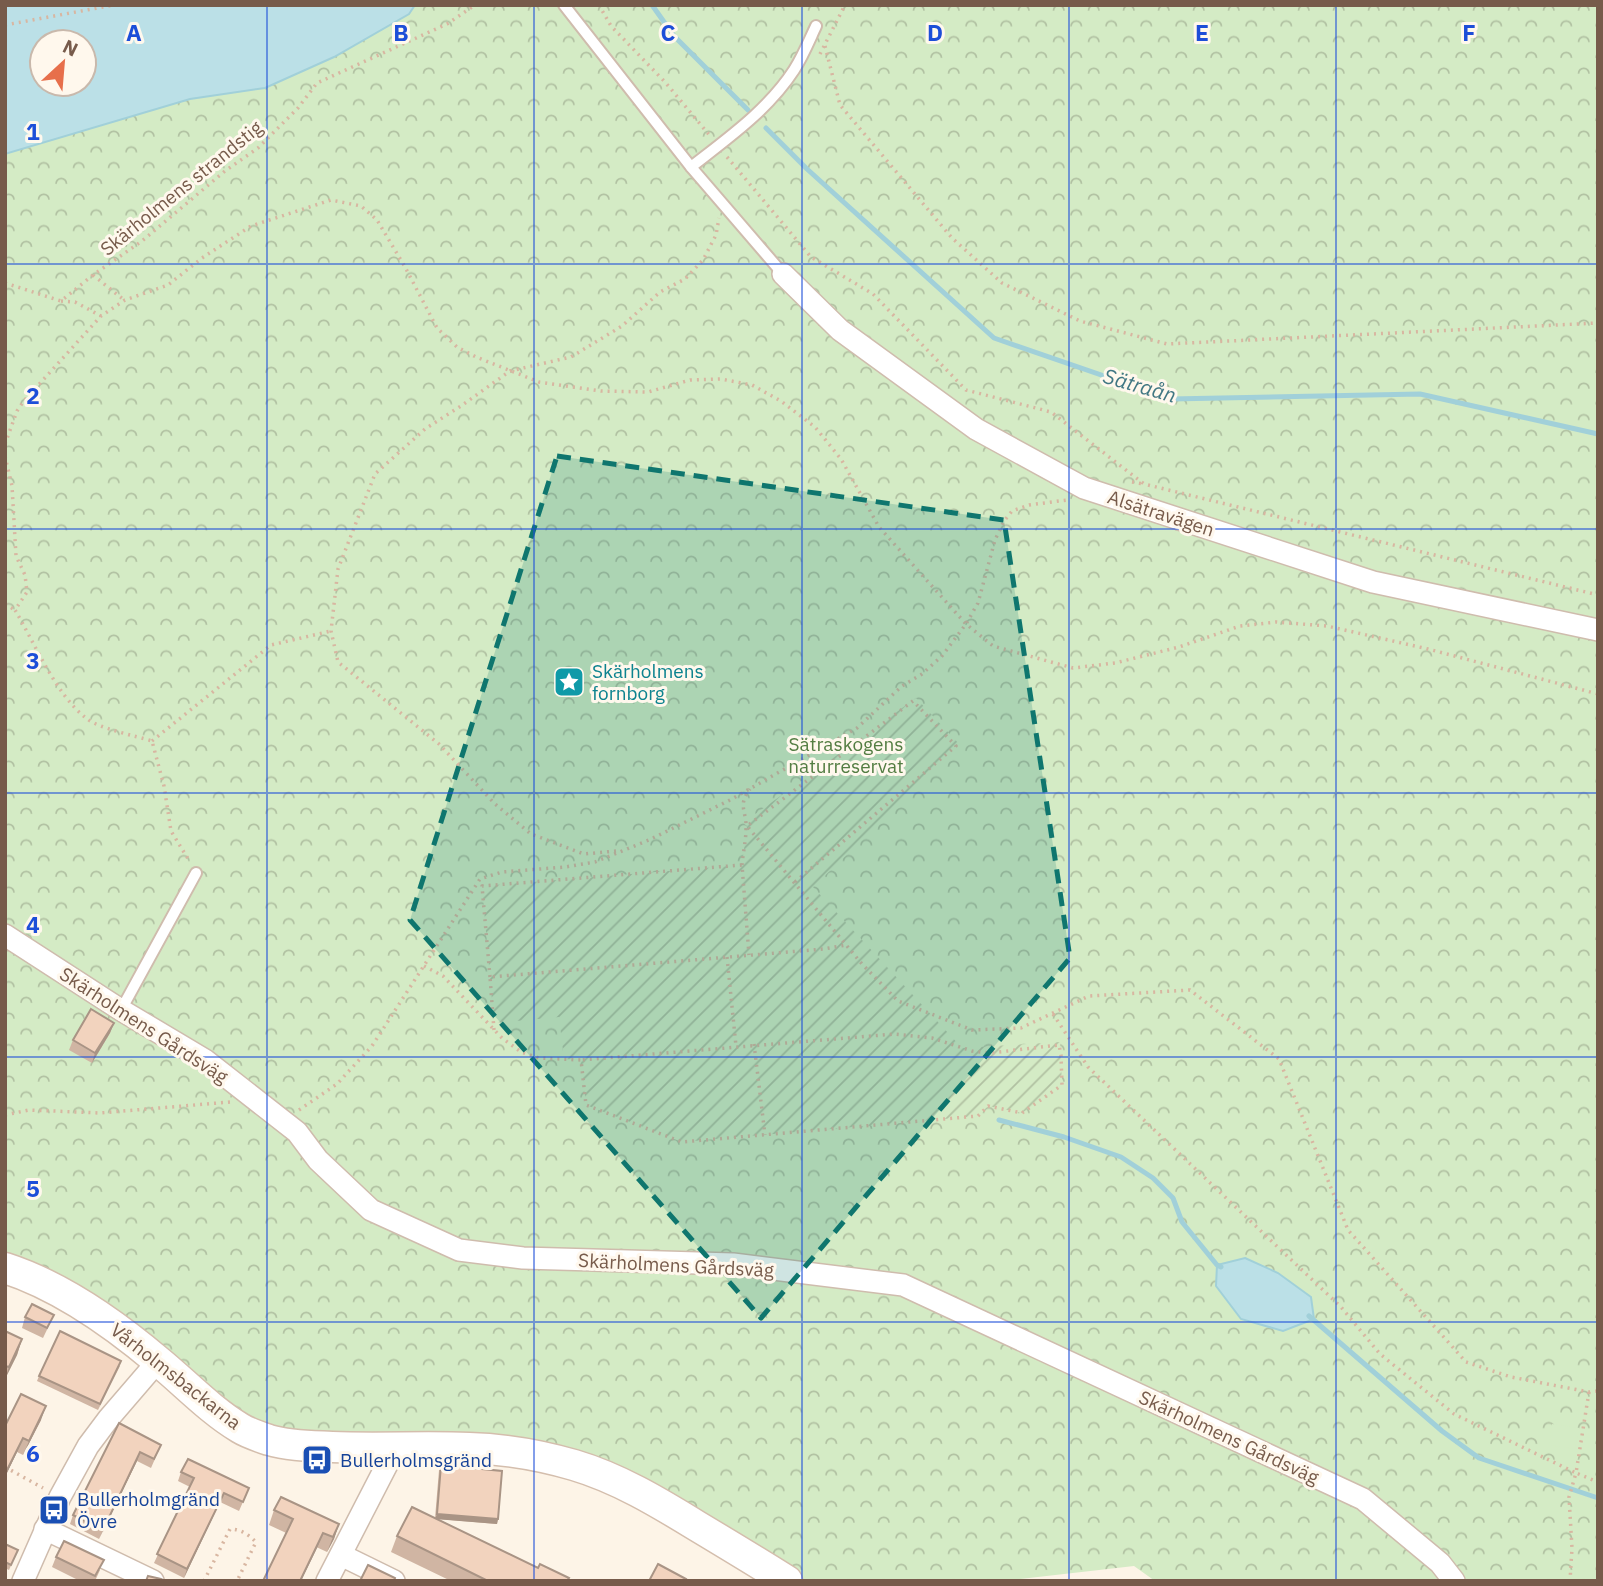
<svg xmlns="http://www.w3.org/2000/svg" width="1603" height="1586" font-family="'IBM Plex Sans',sans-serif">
  <defs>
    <pattern id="park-crowns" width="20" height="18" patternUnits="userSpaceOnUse" patternTransform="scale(1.75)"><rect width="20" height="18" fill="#d4ebc5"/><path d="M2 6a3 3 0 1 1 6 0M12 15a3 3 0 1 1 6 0" fill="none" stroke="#b1c1a2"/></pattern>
    <pattern id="garden-furrows" width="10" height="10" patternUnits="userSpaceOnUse" patternTransform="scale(1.75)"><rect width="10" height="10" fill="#d4ebc5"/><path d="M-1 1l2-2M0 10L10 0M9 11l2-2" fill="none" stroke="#b1c1a2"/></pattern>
  </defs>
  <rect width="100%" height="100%" fill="#fdf4e7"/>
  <path fill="url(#park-crowns)" fill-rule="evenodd" d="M5,5H1598V1581H1155L1134,1566L1003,1581H805L650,1486L329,1439L257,1424L37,1267L5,1254ZM42,42H84V84H42Z"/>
  <path fill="url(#garden-furrows)" d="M916,698L961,746L813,887L962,1048L1060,1042L1062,1085L1022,1113L988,1106L978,1116L682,1142L586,1105L581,1060L564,1059L559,1017L494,1023L482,886L742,865L747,826L743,823Z"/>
  <path fill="#d4ebc5" d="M1552,1424L1579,1428L1575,1449L1549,1445Z"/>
  <g fill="#bbe0e7" stroke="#a1d0d9" stroke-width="2" fill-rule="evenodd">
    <path d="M5,5H415L409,14L334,57L265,88L190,99L5,154ZM42,42H84V84H42Z"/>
    <path d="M1245,1258L1278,1273L1311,1297L1314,1319L1283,1331L1241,1319L1216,1286L1217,1265Z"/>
  </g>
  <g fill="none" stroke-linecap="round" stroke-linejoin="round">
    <g stroke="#a1d0d9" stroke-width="5">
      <path d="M652,5L674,36L748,110"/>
      <path d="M766,128L807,169L994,338L1171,399L1420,394L1598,434"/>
      <path d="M999,1120L1064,1137L1121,1157L1153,1178L1173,1198L1182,1222L1217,1265L1221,1267"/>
      <path d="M1309,1316L1442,1431L1479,1458L1598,1498"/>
    </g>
    <g stroke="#cfbcad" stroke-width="14">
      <g id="lane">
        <path d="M564,5L691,167L783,274"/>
        <path d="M691,167C728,138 768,110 794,70C803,56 809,41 816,26"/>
        <path d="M121,1010L196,873"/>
      </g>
    </g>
    <g stroke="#cfbcad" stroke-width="24">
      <g id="street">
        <path d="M783,274L840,330L976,429L1084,488L1373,582L1598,630"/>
        <path d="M5,935L121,1010L205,1060L297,1132L318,1160L371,1210L459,1250L523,1258L733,1264L903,1285L1363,1499L1440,1563L1454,1581"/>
        <path d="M45,1529L153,1581"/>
        <path d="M341,1555L394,1581"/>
        <path d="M23,1581L60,1497L88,1446L109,1418L158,1361"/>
        <path d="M327,1581L395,1449"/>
      </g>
    </g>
    <g stroke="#d4bead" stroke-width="33">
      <path id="secondary" d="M5,1268C61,1286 113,1323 158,1361C185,1383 210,1410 240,1428C248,1433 260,1437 269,1440C289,1446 311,1446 332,1447C378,1449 424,1446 469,1448C504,1449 540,1455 574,1465C618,1478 658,1502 697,1526C727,1544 757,1562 787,1581"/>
    </g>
    <g stroke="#d8b6a1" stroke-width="3.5" stroke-dasharray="2 5" stroke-linecap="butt">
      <path d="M599,5L611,26L665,82L711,137"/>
      <path d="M1597,5L1598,6"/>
      <path d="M5,25L114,5"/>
      <path d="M825,46L840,105L952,238L1002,283L1080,321L1167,344L1598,323"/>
      <path d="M820,54L845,5"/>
      <path d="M727,157L811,257L873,294L966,390L1051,412L1144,484L1598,595"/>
      <path d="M93,275L124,300"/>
      <path d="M5,283L61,301L93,275L142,241L225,171L258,148L298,108L317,83L447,24L475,5"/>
      <path d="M61,301L75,302L101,316"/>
      <path d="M5,444L17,411L23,402L101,316L125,300L168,285L202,258L251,226L331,200L361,206L377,220L405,267L437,328L457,347L476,357L539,382L601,391L648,392L690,380L721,379L752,385L781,401L815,427L841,459L879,527L966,624L993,646L1073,668L1115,663L1179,647L1240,626L1276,622L1327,626L1428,649L1598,694"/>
      <path d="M5,456L12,486L16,556L25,575L27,592L15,610C34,642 56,695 86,718C97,728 136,736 152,741L164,786L171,831L190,862"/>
      <path d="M1132,482L1144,484"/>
      <path d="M5,604L15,610"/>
      <path d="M152,741L271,645L331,631"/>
      <path d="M616,851L584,854L531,834L495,804L439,744L338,662L331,631L338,569L375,474L425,429L461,406L510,371L571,357L622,326L660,292L685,279L703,260L716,235L719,218"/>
      <path d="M742,865C743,853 746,840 746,829C747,811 737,806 750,789"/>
      <path d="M795,882L956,746L913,701L747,826L862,964L898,1001L972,1030L1021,1028L1089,996L1190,990L1279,1059L1348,1230L1466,1362L1511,1377L1589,1392L1598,1391"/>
      <path d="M727,957L736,1046"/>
      <path d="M424,966L443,976L502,1038L521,1052L539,1058L581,1060L586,1105L682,1142L978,1116L988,1106L1022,1113L1062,1085L1061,1055L1059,1045L990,1053L972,1051L932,1038L895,1034L581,1060"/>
      <path d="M490,977L482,886L742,865L749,955"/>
      <path d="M1053,1014L1088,1067L1341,1307L1380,1354L1454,1414L1576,1473L1569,1497L1572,1548L1570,1581"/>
      <path d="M494,1030L490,977L824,949L846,945"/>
      <path d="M754,1044L765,1135"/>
      <path d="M299,1110L337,1084L372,1046L480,879L502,872L565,867L595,862L649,840L730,800L857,728L902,686L922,674L942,656L966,624L978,603L995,540L1004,521L1012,511L1029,505L1067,500"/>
      <path d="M5,1115L29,1110L100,1113L230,1102"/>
      <path d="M1589,1392L1576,1473L1598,1482"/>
      <path d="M5,1467L43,1488"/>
      <path d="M204,1581L230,1529C240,1529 248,1534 256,1542L237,1581"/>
    </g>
    <use href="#lane" stroke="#fff" stroke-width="10"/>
    <use href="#street" stroke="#fff" stroke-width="21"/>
    <use href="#secondary" stroke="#fff" stroke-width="30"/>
  </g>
  <g fill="#d0b5a3">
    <path d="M114,1023L110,1033L92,1063L69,1050L73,1040Z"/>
    <path d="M54,1315L43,1338L22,1328L25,1317Z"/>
    <path d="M5,1331L22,1339L17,1355L5,1379Z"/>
    <path d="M120,1366L98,1410L37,1381L39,1376Z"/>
    <path d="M41,1420L23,1455L17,1452L5,1477V1426Z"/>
    <path d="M119,1423L161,1445L151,1468L137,1461L99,1539L70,1524L73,1515Z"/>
    <path d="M441,1465L498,1519L497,1524L438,1519L538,1568L567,1581H451L391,1552L397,1536L435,1518L439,1470Z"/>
    <path d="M181,1472L249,1488L239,1511L220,1502L184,1578L154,1563L190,1487L178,1481Z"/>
    <path d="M274,1510L339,1524L334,1539L327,1552L269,1525Z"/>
    <path d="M5,1544L18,1550L9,1570L5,1568Z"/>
    <path d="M56,1557L100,1570L95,1581H80L52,1567Z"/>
  </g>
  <g fill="#a99485">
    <path d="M114,1023L110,1033L92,1063L95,1053Z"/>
    <path d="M22,1339L17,1355L5,1379L9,1367Z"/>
    <path d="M46,1406L41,1420L23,1455L29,1441Z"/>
    <path d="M23,1438L17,1452L5,1477V1474Z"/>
    <path d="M140,1452L137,1461L99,1539L103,1530Z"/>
    <path d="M224,1493L220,1502L184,1578L187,1569Z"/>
    <path d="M437,1514L498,1519L497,1524L435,1519Z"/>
    <path d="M339,1524L334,1539L327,1552L333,1537Z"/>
    <path d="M323,1533L317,1548L301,1581H300Z"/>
  </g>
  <g fill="#f2d3be" stroke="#a99485" stroke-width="2">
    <path d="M91,1009L114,1023L95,1053L73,1040Z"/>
    <path d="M32,1304L54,1315L47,1328L25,1317Z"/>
    <path d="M5,1331L22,1339L9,1367L5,1366Z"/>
    <path d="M60,1331L121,1361L100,1404L39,1376Z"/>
    <path d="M21,1394L46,1406L29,1441L23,1438L5,1474V1426Z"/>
    <path d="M119,1423L161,1445L154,1459L140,1452L103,1530L73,1515Z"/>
    <path d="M188,1459L249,1488L243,1502L224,1493L187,1569L157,1554L194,1478L181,1472Z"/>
    <path d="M441,1465L502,1471L498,1519L437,1514Z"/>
    <path d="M281,1497L339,1524L333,1537L323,1533L300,1581H263L293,1519L274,1510Z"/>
    <path d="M412,1507L538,1568L540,1564L569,1578L567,1581H488L397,1536Z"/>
    <path d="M64,1541L104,1560L95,1576L56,1557Z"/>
    <path d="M5,1544L18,1550L11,1565L5,1562Z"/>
    <path d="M658,1564L686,1579L685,1581H649Z"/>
    <path d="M368,1565L395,1578L394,1581H360Z"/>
    <path d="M148,1576L161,1579L165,1581H146Z"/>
  </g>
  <path fill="#0f766e" fill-opacity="0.2" stroke="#0f766e" stroke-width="5" stroke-dasharray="14 9" stroke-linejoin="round" d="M557,456L1004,520L1070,958L761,1318L410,920Z"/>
  <path fill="none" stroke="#1d4ed8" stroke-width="2" stroke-opacity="0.55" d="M267,5V1581M534,5V1581M802,5V1581M1069,5V1581M1336,5V1581M5,264H1598M5,529H1598M5,793H1598M5,1057H1598M5,1322H1598"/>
  <defs>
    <g id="sight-square" transform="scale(1.575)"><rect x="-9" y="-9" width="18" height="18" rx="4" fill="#0f9aa8" stroke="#fff8ed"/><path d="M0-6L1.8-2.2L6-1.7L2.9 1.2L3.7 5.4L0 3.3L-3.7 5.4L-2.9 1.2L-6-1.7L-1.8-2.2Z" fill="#fff"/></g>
    <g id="bus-square" transform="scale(1.575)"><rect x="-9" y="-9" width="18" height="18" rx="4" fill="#1a4fb4" stroke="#fff8ed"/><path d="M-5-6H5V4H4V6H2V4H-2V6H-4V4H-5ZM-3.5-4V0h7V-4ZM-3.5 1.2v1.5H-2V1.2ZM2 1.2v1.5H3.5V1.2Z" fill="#fff"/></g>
  </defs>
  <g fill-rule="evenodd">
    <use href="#sight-square" x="569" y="682"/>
    <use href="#bus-square" x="317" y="1460"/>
    <use href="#bus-square" x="54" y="1510"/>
  </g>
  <g text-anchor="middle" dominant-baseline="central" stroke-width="6" stroke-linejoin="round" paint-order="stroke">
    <g font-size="19" fill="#775b4b" stroke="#fff8ed">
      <text transform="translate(181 188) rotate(-39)">Skärholmens strandstig</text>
      <text transform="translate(1161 513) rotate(18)">Alsätravägen</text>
      <text transform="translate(144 1025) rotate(33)">Skärholmens Gårdsväg</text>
      <text transform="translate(676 1265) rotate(3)">Skärholmens Gårdsväg</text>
      <text transform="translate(176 1376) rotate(38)">Vårholmsbackarna</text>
      <text transform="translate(1229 1437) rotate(25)">Skärholmens Gårdsväg</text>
    </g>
    <g font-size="19" fill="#0d838f" stroke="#fff8ed" text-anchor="start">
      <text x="592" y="671">Skärholmens<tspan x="592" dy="22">fornborg</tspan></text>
    </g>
    <g font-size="19" fill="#537d42" stroke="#fff8ed">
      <text x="846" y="744">Sätraskogens<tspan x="846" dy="22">naturreservat</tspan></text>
    </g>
    <g font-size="19" fill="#164399" stroke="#fff8ed" text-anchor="start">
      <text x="340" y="1460">Bullerholmsgränd</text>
      <text x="77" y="1499">Bullerholmgränd<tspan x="77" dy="22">Övre</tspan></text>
    </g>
    <g font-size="21" font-style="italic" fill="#417783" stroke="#fff8ed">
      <text transform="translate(1140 385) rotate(16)">Sätraån</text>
    </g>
  </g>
  <g font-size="23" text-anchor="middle" font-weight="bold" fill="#1d4ed8" stroke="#fff8ed" stroke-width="6" stroke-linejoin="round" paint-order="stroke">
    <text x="134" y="41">A</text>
    <text x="401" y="41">B</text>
    <text x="668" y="41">C</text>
    <text x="935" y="41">D</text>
    <text x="1202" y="41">E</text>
    <text x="1469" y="41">F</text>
    <text x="33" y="140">1</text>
    <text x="33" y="404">2</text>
    <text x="33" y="669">3</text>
    <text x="33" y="933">4</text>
    <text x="33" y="1197">5</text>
    <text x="33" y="1462">6</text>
  </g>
  <rect width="1603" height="1586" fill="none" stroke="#775b4b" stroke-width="14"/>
  <g transform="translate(63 63) rotate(26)"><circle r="33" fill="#fff8ed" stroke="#c9b9ac" stroke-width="2"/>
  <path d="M0-5L12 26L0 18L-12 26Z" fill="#e76f4b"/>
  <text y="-10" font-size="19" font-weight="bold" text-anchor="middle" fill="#775b4b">N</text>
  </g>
</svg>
